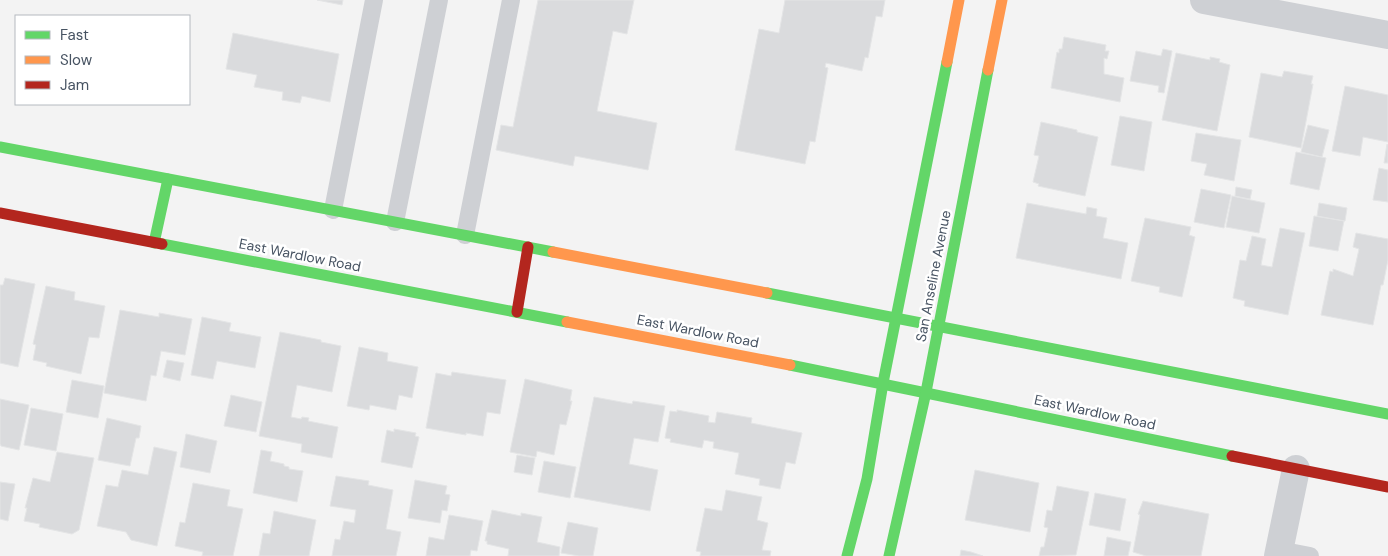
<svg xmlns="http://www.w3.org/2000/svg" width="1388" height="556" font-family="'DM Sans',sans-serif">
  <rect width="100%" height="100%" fill="#f3f3f3"/>
  <g fill="#dadbdd" stroke="#e4e5e6">
    <path d="M317,0H343L342,5Z"/>
    <path d="M538,0H634L627,34L613,31L597,111L657,123L648,170L575,156L573,166L496,150L501,125L513,127Z"/>
    <path d="M785,0H885L882,17L876,16L868,58L865,57L862,71L826,63L825,67L828,68L815,142L810,141L805,164L735,150L759,29L779,33Z"/>
    <path d="M233,33L339,54L330,102L302,96L300,103L282,100L283,92L254,87L257,75L226,69Z"/>
    <path d="M1064,37L1106,45L1105,51H1109L1107,59L1104,58V74L1124,78L1120,102L1051,88L1057,52L1059,53V49H1062Z"/>
    <path d="M1163,49L1172,51L1164,93L1158,92L1159,86L1130,81L1136,51L1161,56Z"/>
    <path d="M1176,53L1210,60V57L1220,59L1219,62L1230,65L1217,131L1162,120Z"/>
    <path d="M1284,71L1313,76L1311,84H1313L1301,148L1249,137L1261,73L1282,77Z"/>
    <path d="M1345,86L1388,95V142L1363,137L1360,156L1332,151Z"/>
    <path d="M1120,116L1152,122L1144,171L1111,165Z"/>
    <path d="M1041,122L1077,130V132L1098,137L1085,196L1038,186L1039,184L1033,182L1039,156L1034,155Z"/>
    <path d="M1308,125L1329,130L1322,157L1301,152Z"/>
    <path d="M1196,133L1241,140L1234,181L1204,175L1207,164L1191,161Z"/>
    <path d="M1387,144L1388,145V163H1384Z"/>
    <path d="M1296,152L1326,158L1319,190L1290,184Z"/>
    <path d="M1379,168L1388,170V202L1373,200Z"/>
    <path d="M1236,187L1252,190L1250,199L1235,196Z"/>
    <path d="M1201,189L1231,195L1224,228L1194,222Z"/>
    <path d="M1232,196L1265,203L1259,233L1226,227Z"/>
    <path d="M1027,203L1086,214L1087,207L1097,209L1096,216L1107,218L1103,238L1128,243L1121,279L1016,258Z"/>
    <path d="M1319,203L1347,208L1345,221L1317,216Z"/>
    <path d="M1314,216L1344,221L1338,251L1309,246Z"/>
    <path d="M1145,218L1191,227L1189,235L1195,237L1182,297L1159,292L1160,287L1131,281Z"/>
    <path d="M1280,228L1305,233L1288,315L1244,306L1245,301L1233,298L1240,260L1246,261L1252,236L1266,239L1261,265L1272,267Z"/>
    <path d="M1356,233L1388,239V260L1383,285H1381L1373,325L1321,315L1330,271L1333,272V269L1353,276L1359,249L1353,247Z"/>
    <path d="M5,278L35,284L18,367L0,363V285H3Z"/>
    <path d="M46,286L75,292L74,300L105,306L99,338L89,337L81,374L46,366L47,363L33,360L36,345L33,344Z"/>
    <path d="M120,310L159,317V313L192,319L185,355L161,351L156,376L151,375L146,401L104,393Z"/>
    <path d="M202,317L231,323L229,331L261,337L255,368L217,361L213,379L191,375Z"/>
    <path d="M280,332L321,340V342L341,346L332,392L297,385L291,417L301,419L302,417L309,418L308,421L338,427L332,458L301,452L302,444L259,436Z"/>
    <path d="M359,347L388,353L387,361L418,367L412,398L399,395L396,410L370,405L369,410L347,406Z"/>
    <path d="M167,360L184,363L180,381L163,377Z"/>
    <path d="M452,372L506,380L500,414L487,412L483,436L466,433V435L426,428L436,373L451,376Z"/>
    <path d="M525,379L572,390L570,401H572L566,425L560,424L554,455L537,451L536,457L510,452Z"/>
    <path d="M72,380L104,386L98,418L66,412Z"/>
    <path d="M231,395L262,402L256,432L224,426Z"/>
    <path d="M594,397L632,404L633,401L665,406L658,442L634,438L629,464L658,470L650,511L574,497Z"/>
    <path d="M0,399L29,405L19,450L1,446L0,444Z"/>
    <path d="M31,408L63,414L56,451L24,445Z"/>
    <path d="M677,410L709,416L708,422L715,423L717,412L752,418L751,423L802,433L795,464L786,462L780,489L759,485L760,479L735,474L739,453L713,448L714,442L704,440L702,448L670,442L671,439L665,438L670,411L677,412Z"/>
    <path d="M107,418L141,426L139,438H136L130,466L98,460Z"/>
    <path d="M394,429L416,433L415,436L419,437L412,468L381,462L387,430L394,432Z"/>
    <path d="M186,434L217,441L210,473L180,467Z"/>
    <path d="M154,447L177,452L157,546L131,540L126,532L97,526L106,485L118,487L122,470L148,475Z"/>
    <path d="M261,450L272,452L270,461L284,464V466L289,467V469L303,471L297,502L253,493Z"/>
    <path d="M57,452L94,458L79,530L72,534L39,527L40,524L24,521L27,508H25L33,478L50,482Z"/>
    <path d="M517,455L535,458L532,475L514,472Z"/>
    <path d="M544,461L576,467L570,498L538,492Z"/>
    <path d="M975,470L1039,483L1030,532L965,520Z"/>
    <path d="M336,476L369,481L368,485L393,490L386,529L401,532L396,556H332L335,539L340,540L344,521L354,523L356,510L330,506Z"/>
    <path d="M415,480L447,486L445,494L450,495L447,511L442,510L440,523L408,518Z"/>
    <path d="M0,482L15,484L8,521L0,519Z"/>
    <path d="M193,483L230,490L227,506L243,509L233,556H202L203,552L175,546L180,522L185,523Z"/>
    <path d="M1057,486L1089,492L1076,555L1039,556L1041,547H1044L1048,528L1044,527L1047,510L1052,511Z"/>
    <path d="M726,490L762,497L757,520L768,523L762,550L771,551L770,556H700L701,552L696,551L705,508L722,511Z"/>
    <path d="M1095,493L1126,499L1120,531L1089,525Z"/>
    <path d="M1143,501L1209,514L1201,556H1146L1133,552L1140,515L1138,514Z"/>
    <path d="M492,510L521,516V513L542,517L537,542L560,547L559,556H508L509,549L487,544V541H485Z"/>
    <path d="M274,511L316,520L309,556H259L263,533L270,534Z"/>
    <path d="M449,515L483,521L477,551L471,550L470,556H426L429,537L444,540Z"/>
    <path d="M568,522L598,528L593,556H579L561,553Z"/>
    <path d="M1107,537L1131,542L1128,556H1104Z"/>
    <path d="M961,550L971,552L983,556H960Z"/>
  </g>
  <g fill="none" stroke-linecap="round" stroke-linejoin="round">
    <g stroke="#ced0d4" stroke-width="18">
      <path d="M333,210L374,0"/>
      <path d="M395,222L439,0"/>
      <path d="M465,235L511,0"/>
      <path d="M1279,550L1310,556"/>
    </g>
    <g stroke="#ced0d4" stroke-width="28">
      <path d="M1204,0L1388,35"/>
      <path d="M1278,556L1296,469"/>
    </g>
    <g stroke="#63d668" stroke-width="11">
      <path d="M0,147L553,252"/>
      <path d="M154,243L168,179"/>
      <path d="M162,244L567,322"/>
      <path d="M767,293L1388,414"/>
      <path d="M790,365L1232,456"/>
      <path d="M847,556L867,479L883,383L947,62"/>
      <path d="M889,556L926,392L988,70"/>
    </g>
    <g stroke="#ff974d" stroke-width="11">
      <path d="M947,62L959,0"/>
      <path d="M988,70L1002,0"/>
      <path d="M553,252L767,293"/>
      <path d="M567,322L790,365"/>
    </g>
    <g stroke="#b3261e" stroke-width="11">
      <path d="M0,213L162,244"/>
      <path d="M517,312L528,247"/>
      <path d="M1232,456L1388,487"/>
    </g>
  </g>
  <g text-anchor="middle" dominant-baseline="central" stroke-width="5" stroke-linejoin="round" paint-order="stroke">
    <g font-size="14" fill="#475362" stroke="#fff">
      <text transform="translate(300 255) rotate(11)">East Wardlow Road</text>
      <text transform="translate(933 276) rotate(-79)">San Anseline Avenue</text>
      <text transform="translate(698 331) rotate(11)">East Wardlow Road</text>
      <text transform="translate(1095 412) rotate(12)">East Wardlow Road</text>
    </g>
  </g>
  <rect x="15" y="15" width="175" height="90" fill="#ffffff" stroke="#b5bac0"/>
  <rect x="25" y="31" width="25" height="8" fill="#63d668" stroke="#b5bac0"/>
  <text x="60" y="40" font-size="15" fill="#475362">Fast</text>
  <rect x="25" y="56" width="25" height="8" fill="#ff974d" stroke="#b5bac0"/>
  <text x="60" y="65" font-size="15" fill="#475362">Slow</text>
  <rect x="25" y="81" width="25" height="8" fill="#b3261e" stroke="#b5bac0"/>
  <text x="60" y="90" font-size="15" fill="#475362">Jam</text>
</svg>
